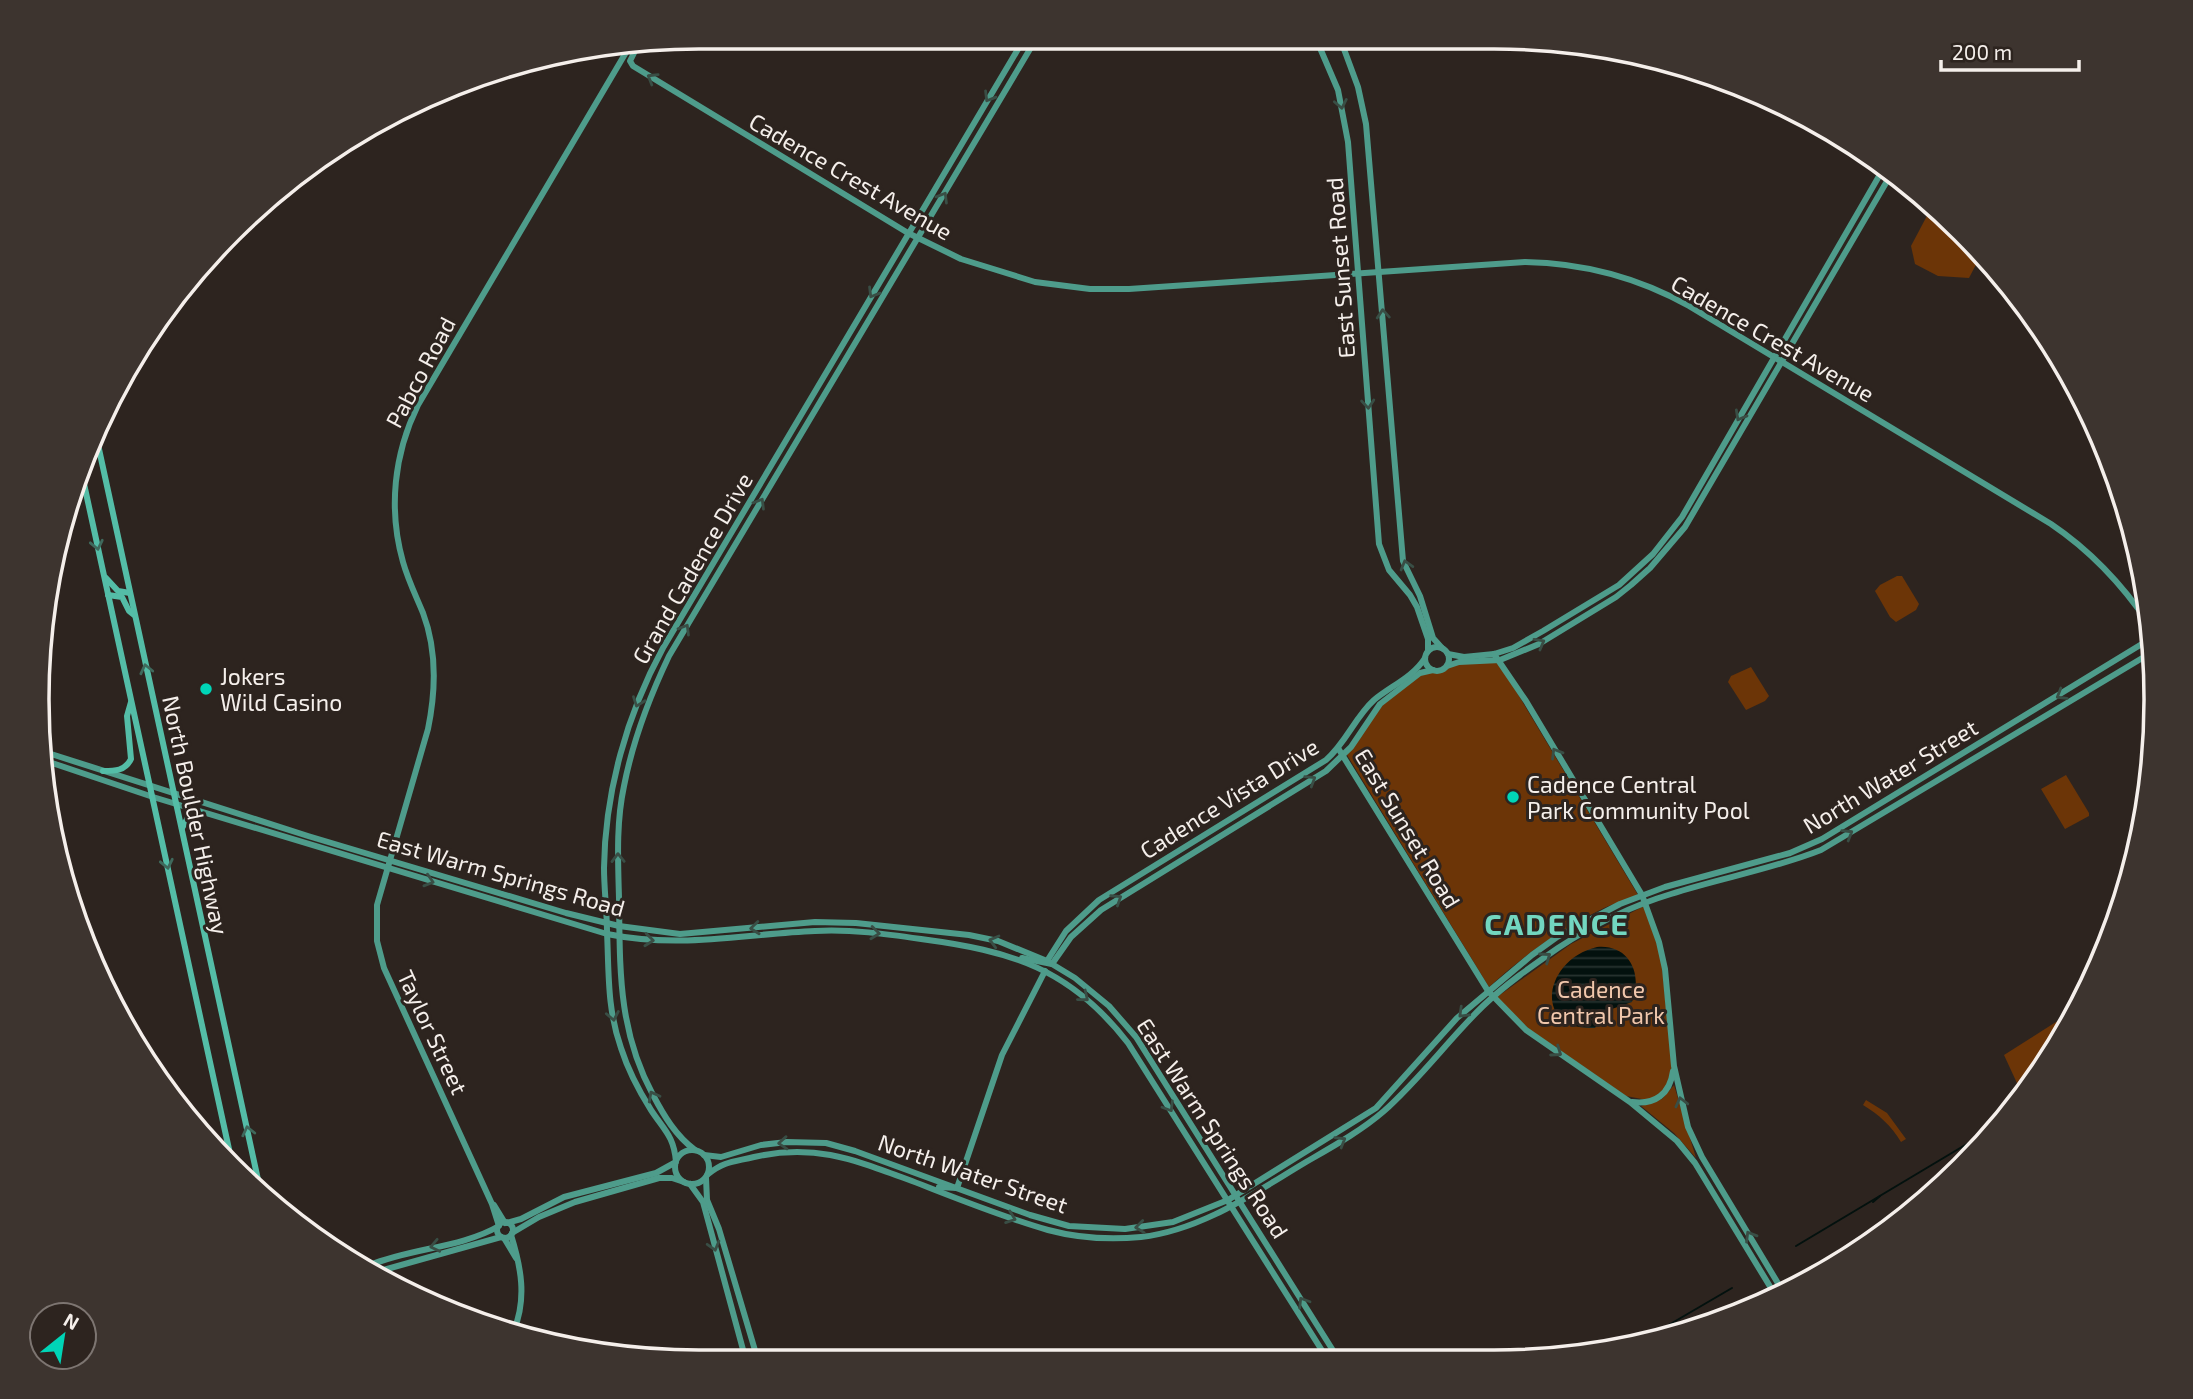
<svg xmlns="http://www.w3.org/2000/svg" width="2193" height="1399" font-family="'Exo 2',sans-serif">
  <defs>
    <pattern id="water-rules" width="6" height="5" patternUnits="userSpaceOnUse" patternTransform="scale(1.75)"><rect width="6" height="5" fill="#03110e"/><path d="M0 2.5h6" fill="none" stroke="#283431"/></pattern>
  </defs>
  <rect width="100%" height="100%" fill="#2d241f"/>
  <g fill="#6c3507">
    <path d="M1929,212L1953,225L1981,255L1969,278L1938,276L1915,264L1911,246Z"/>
    <path d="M1897,576H1902L1919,604L1916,610L1896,622L1890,617L1875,591L1880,585Z"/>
    <path d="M1498,661L1638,895C1627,900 1615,903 1604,908C1560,929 1523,956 1489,987L1347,755L1380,707L1425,672L1441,671L1456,664Z"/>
    <path d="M1751,667L1769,696L1765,701L1746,710L1728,682L1731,676Z"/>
    <path d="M2066,775L2089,813V816L2065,829L2041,789Z"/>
    <path d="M1644,906L1661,956L1672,1067L1670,1082L1658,1096L1647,1100L1626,1096L1529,1029L1497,997L1571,944Z"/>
    <path d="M2078,1008L2068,1031L2022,1094L2004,1055Z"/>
    <path d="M1674,1085L1696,1158L1674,1133L1641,1106L1662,1099Z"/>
    <path d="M1866,1100L1887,1113L1906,1139L1901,1142C1891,1125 1879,1115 1863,1105Z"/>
  </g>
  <path fill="url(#water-rules)" d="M1597,947C1630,944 1643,975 1632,1002L1609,1010L1595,1028C1531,1031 1544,959 1597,947Z"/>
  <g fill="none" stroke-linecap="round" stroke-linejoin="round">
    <g stroke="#03110e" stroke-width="2">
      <path d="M1873,1202L1880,1196"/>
      <path d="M1796,1246L2002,1123"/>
      <path d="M1636,1344L1732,1288"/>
    </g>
    <g stroke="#4e9c8b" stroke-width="6">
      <path d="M1317,41L1338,90L1348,142L1379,544L1389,570L1410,595L1417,607L1428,639V651"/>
      <path d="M1341,41L1358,87L1366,124L1403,561L1420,596L1433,638L1442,648"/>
      <path d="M637,47L630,61L633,66L908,233L961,259L1035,282L1090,289H1129L1525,262C1582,263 1639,278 1689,306L2051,524C2091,551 2122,584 2149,624"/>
      <circle cx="1437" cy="659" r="12"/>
      <path d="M1448,654L1464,657L1494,654L1513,648L1543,631L1619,585L1653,554L1682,517L1882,171"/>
      <path d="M1494,654L1526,701L1642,895L1659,942L1665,969L1674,1066L1688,1127L1702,1157L1785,1295"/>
      <path d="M1447,666L1459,662L1500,660L1539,644L1616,597L1631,585L1650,568L1685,527L1890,176"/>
      <path d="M1338,748L1488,991L1526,1030L1630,1102L1677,1141L1695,1163L1777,1298"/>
      <path d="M48,753L308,836L566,913L619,926L680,934L815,922L856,923L969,935L998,941L1047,961L1075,978L1109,1006L1136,1037L1339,1360"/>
      <path d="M49,762L153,797L607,934C681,949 742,934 815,931C851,929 886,934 921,939C1011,951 1070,968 1128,1043L1328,1360"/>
      <path d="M1022,958L1052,964L1071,937L1101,910L1326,771L1351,747L1380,704L1420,673L1433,670"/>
      <path d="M1047,961L1066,931L1099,900L1326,760C1346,743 1355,717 1374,700C1391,686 1413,677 1425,658"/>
      <path d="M1632,1102C1655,1105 1670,1094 1673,1071"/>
      <circle cx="692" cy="1167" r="17"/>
      <path d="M695,1150C676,1136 664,1116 653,1095C618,1030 620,970 619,898C618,861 616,823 624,786C633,740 649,698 669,656L1036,39"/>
      <path d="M704,1155L721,1157L761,1145L787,1142L826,1143L855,1151L1030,1215L1069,1226L1125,1229L1173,1222L1228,1200L1376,1108L1457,1018L1532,955L1557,937L1620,904L1665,887L1790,853L1822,839L2150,639"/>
      <path d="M708,1174C725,1161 733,1162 754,1157C815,1143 855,1160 912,1181C956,1198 1002,1217 1048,1230C1078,1238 1110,1240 1141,1237C1202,1230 1254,1193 1306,1162C1332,1147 1361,1131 1384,1111C1420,1079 1449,1039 1483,1006C1506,984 1532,966 1558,948C1593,925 1631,906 1671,894C1721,878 1773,869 1821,850L2154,651"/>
      <path d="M706,1178L707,1200L719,1229L757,1357"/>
      <path d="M690,1184L703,1202L745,1357"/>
      <path d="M939,1187L957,1188L1002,1055L1045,971"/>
      <path d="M494,1205L505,1223"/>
      <circle cx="505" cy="1230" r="8"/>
      <path d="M507,1223L521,1219L564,1197L656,1173L676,1162C674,1136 664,1130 651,1110C639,1091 628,1070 621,1048C607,1008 609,974 607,932C607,911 604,889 604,868C605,792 627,714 663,648L1024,39"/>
      <path d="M512,1233L539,1217L575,1202L659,1178H672L684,1182"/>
      <path d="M511,1235C521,1267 527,1298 514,1330"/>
      <path d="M504,1238L516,1258"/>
      <path d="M370,1265C411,1248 461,1248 499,1226L492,1204L384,968L377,941V905L428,729C436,690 437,650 423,613C416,596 408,580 403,562C388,509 394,454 418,405L628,49"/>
      <path d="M380,1271L501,1237"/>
    </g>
    <g stroke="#54bda7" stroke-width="6">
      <path d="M97,440L262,1198"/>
      <path d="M81,470L232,1163"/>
      <path d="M106,578L118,591L130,593"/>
      <path d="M108,595L122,597L129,611L134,615"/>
      <path d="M103,771C115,771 125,771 131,759L127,716L131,702"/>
      <path d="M182,828L190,814L200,812"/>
    </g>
  </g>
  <defs><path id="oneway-chevron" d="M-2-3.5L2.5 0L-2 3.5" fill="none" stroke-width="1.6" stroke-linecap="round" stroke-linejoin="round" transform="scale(1.75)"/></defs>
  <g stroke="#394e45">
    <use href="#oneway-chevron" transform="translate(652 78) rotate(-149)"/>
    <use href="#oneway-chevron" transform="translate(989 97) rotate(121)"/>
    <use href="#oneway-chevron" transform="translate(1341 104) rotate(79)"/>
    <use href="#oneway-chevron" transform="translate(943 197) rotate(-59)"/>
    <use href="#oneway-chevron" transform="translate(873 293) rotate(121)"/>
    <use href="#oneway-chevron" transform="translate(1383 314) rotate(-94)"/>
    <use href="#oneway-chevron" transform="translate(1368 404) rotate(85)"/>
    <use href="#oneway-chevron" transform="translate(1740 416) rotate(119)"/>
    <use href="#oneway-chevron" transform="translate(760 503) rotate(-59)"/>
    <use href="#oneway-chevron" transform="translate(1406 565) rotate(-106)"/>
    <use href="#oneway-chevron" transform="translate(685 629) rotate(-59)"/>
    <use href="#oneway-chevron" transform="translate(1540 643) rotate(-29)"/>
    <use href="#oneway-chevron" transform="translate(2061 695) rotate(149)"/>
    <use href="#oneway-chevron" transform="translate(638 702) rotate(110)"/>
    <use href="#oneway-chevron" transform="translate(1556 753) rotate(-121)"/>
    <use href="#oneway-chevron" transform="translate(1311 780) rotate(-32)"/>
    <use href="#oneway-chevron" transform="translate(1848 834) rotate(-31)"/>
    <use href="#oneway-chevron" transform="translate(618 858) rotate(-91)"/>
    <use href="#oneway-chevron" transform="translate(429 881) rotate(17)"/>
    <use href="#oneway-chevron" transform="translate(1117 899) rotate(-33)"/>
    <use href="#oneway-chevron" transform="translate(755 928) rotate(174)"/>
    <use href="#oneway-chevron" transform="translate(875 933) rotate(6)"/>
    <use href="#oneway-chevron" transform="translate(649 940) rotate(6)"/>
    <use href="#oneway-chevron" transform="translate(994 941) rotate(-165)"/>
    <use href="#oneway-chevron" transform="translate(1546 957) rotate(-35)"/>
    <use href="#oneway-chevron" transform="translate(1084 997) rotate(39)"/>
    <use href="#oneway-chevron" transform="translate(1463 1013) rotate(136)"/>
    <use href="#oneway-chevron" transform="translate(613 1016) rotate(79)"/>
    <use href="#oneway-chevron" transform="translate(1557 1052) rotate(35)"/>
    <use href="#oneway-chevron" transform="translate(653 1096) rotate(-118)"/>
    <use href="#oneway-chevron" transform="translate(1681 1102) rotate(-104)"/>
    <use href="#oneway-chevron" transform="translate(1169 1107) rotate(58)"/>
    <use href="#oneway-chevron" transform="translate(1341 1141) rotate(-31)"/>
    <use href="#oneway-chevron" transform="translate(783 1143) rotate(176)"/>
    <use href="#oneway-chevron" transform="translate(1011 1218) rotate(20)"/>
    <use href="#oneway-chevron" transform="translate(1140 1227) rotate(173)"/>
    <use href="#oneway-chevron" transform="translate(1750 1236) rotate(-121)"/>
    <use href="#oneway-chevron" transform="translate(435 1246) rotate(168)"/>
    <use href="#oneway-chevron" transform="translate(714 1246) rotate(74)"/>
    <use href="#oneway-chevron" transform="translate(1303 1302) rotate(-122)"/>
  </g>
  <g stroke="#3f695c">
    <use href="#oneway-chevron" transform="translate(97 545) rotate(78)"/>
    <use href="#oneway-chevron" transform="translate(146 669) rotate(-103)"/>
    <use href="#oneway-chevron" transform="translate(167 864) rotate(78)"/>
    <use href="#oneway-chevron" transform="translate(248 1131) rotate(-103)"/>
  </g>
  <g fill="#00d5b7" stroke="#2d241f" stroke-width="2.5">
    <circle cx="206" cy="689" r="7"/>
    <circle cx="1513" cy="797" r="7"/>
  </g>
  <g text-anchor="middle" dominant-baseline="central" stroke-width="6" stroke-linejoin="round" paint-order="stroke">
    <g font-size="23" fill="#f5efeb" stroke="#2d241f">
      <text transform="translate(851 176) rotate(30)">Cadence Crest Avenue</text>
      <text transform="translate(1340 268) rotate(-94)">East Sunset Road</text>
      <text transform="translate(1773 338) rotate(30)">Cadence Crest Avenue</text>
      <text transform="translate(420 372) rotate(-62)">Pabco Road</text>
      <text transform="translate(692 568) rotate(-60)">Grand Cadence Drive</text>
      <text transform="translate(1890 776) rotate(-31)">North Water Street</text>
      <text transform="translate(1229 798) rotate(-32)">Cadence Vista Drive</text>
      <text transform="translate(196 815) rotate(78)">North Boulder Highway</text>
      <text transform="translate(1408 828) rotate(59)">East Sunset Road</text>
      <text transform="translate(501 873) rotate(16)">East Warm Springs Road</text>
      <text transform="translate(433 1032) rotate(65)">Taylor Street</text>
      <text transform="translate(1213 1128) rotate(57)">East Warm Springs Road</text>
      <text transform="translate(973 1173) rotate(19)">North Water Street</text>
    </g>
    <g font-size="23" fill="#f5efeb" stroke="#2d241f" text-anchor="start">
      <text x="220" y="676">Jokers<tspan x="220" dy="26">Wild Casino</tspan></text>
      <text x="1527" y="784">Cadence Central<tspan x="1527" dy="26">Park Community Pool</tspan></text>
    </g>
    <g font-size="23" fill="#f1c7ac" stroke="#2d241f">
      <text x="1601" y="989">Cadence<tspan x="1601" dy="26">Central Park</tspan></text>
    </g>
    <g font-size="30" font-weight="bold" letter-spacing="2" fill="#72d6c0" stroke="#2d241f">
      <text x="1557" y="923">CADENCE</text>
    </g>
  </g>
  <path d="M0 0H2193V1399H0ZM699 49H1494A650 650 0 0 1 2144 699V700A650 650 0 0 1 1494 1350H699A650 650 0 0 1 49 700V699A650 650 0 0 1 699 49Z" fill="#3d342f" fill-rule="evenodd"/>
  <path fill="none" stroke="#f5efeb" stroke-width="3.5" d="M699 49H1494A650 650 0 0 1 2144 699V700A650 650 0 0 1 1494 1350H699A650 650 0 0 1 49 700V699A650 650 0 0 1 699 49Z"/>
  <g transform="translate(63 1336) rotate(30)"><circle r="33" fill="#2d241f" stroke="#7d7571" stroke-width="2"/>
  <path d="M0-5L12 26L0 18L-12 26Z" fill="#00d5b7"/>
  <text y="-10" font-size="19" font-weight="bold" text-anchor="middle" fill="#f5efeb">N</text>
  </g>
  <path d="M1941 60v10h138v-10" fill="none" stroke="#f5efeb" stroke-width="3.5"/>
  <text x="1952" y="60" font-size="21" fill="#f5efeb" stroke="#2d241f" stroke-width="5" paint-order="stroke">200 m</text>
</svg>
